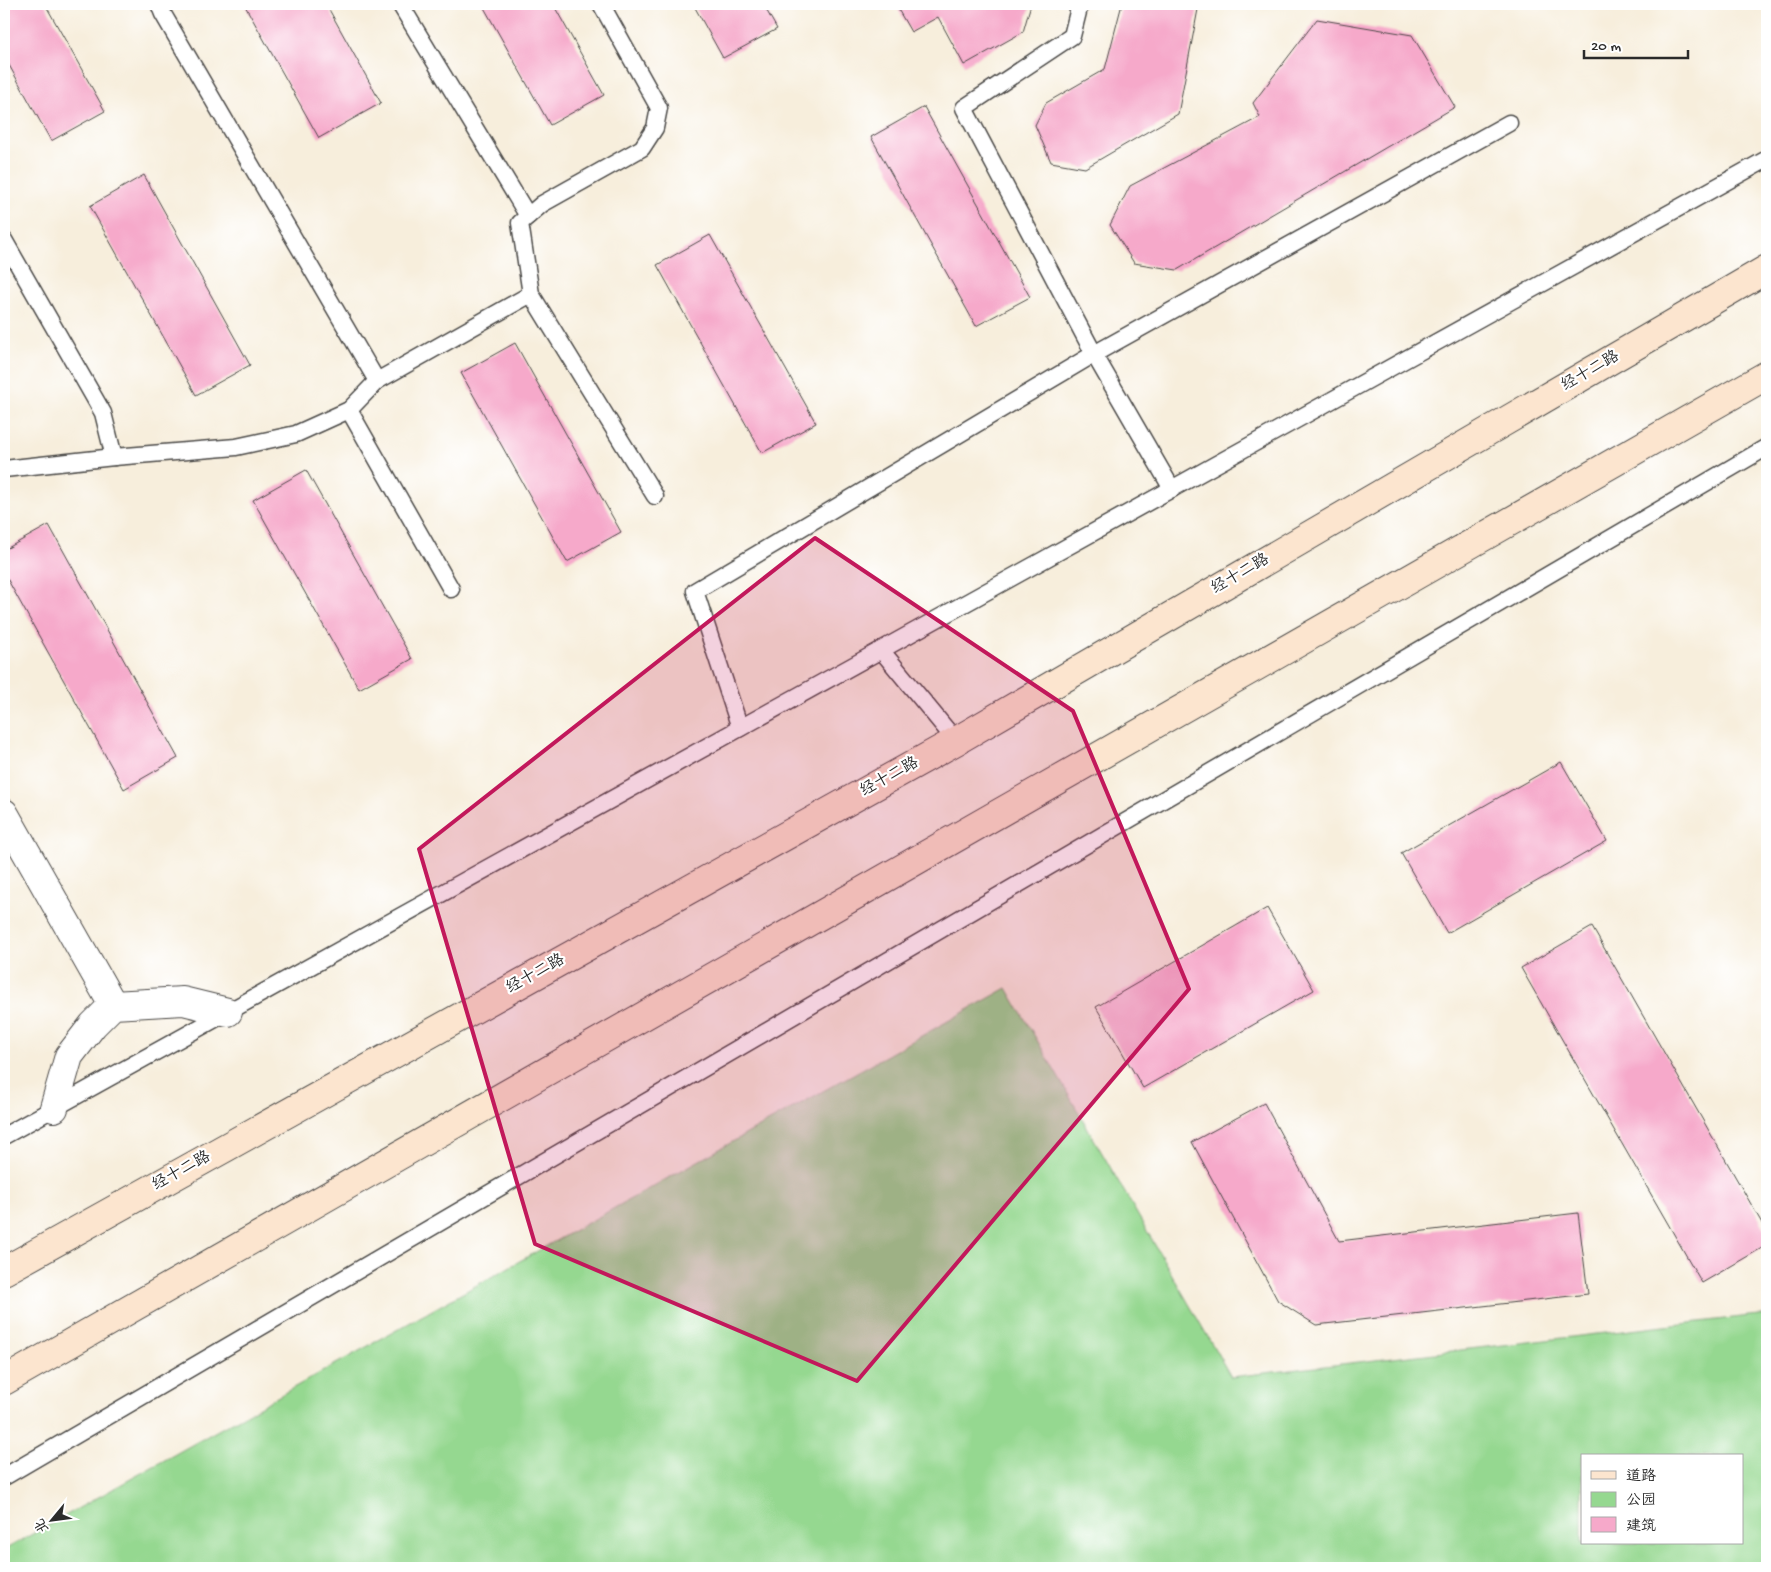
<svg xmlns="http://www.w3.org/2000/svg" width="1771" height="1572" font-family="'Gochi Hand','LXGW WenKai TC',sans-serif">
  <rect width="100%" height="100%" fill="#fff"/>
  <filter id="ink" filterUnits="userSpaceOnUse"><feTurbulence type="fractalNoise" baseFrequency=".02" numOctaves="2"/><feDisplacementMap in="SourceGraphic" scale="10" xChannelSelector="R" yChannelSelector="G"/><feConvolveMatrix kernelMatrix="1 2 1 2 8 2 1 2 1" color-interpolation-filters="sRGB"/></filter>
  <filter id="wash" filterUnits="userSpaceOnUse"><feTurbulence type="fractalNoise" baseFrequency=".0096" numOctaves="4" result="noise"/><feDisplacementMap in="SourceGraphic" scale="20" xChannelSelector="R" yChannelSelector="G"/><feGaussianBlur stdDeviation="1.12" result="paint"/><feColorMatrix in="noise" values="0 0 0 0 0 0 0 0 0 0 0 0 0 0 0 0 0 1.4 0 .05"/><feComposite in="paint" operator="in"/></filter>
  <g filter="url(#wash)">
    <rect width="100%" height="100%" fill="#f7eedc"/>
    <path fill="#95d890" stroke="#60825e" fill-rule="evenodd" d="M1007,988L1231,1377L1767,1314V1568H4V1550ZM1582,1456H1742V1543H1582Z"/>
    <g id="blocks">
      <g fill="#f6a9ca">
        <path d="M4,4H45L105,111L51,141L4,56Z"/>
        <path d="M244,4H326L381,103L319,138Z"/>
        <path d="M482,4H553L604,95L550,125Z"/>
        <path d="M693,4H763L777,29L723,58Z"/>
        <path d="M895,4H1031L1023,32L964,65L938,17L911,32Z"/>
        <path d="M1122,4H1199L1178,114L1085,168L1051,162L1035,125L1046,103L1105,69Z"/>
        <path d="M1317,19L1412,35L1455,107L1177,270L1134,263L1110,225L1130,186L1260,117L1253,103Z"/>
        <path d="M924,107L1030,297L976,326L871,137Z"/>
        <path d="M144,175L250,365L196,395L90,206Z"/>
        <path d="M710,235L816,423L762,453L657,265Z"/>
        <path d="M515,343L621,532L567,562L461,373Z"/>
        <path d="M306,470L412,659L359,689L253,500Z"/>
        <path d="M49,525L178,758L124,789L4,573V550Z"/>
        <path d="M1561,762L1607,841L1447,933L1401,853Z"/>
        <path d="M1267,908L1314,990L1143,1088L1096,1007Z"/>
        <path d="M1592,927L1767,1232V1245L1702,1283L1521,968Z"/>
        <path d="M1264,1103L1339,1241L1578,1213L1588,1294L1316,1325L1278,1301L1192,1142Z"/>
      </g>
    </g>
  </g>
  <g filter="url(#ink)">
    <use href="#blocks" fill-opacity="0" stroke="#4a4846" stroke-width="1"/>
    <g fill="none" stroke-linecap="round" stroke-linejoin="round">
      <g stroke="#4a4846" stroke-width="19">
        <g id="service">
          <path d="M159,4L163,14L377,381"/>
          <path d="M400,4L528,216"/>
          <path d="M601,4L659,108L655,128L642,148L542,204L520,223L531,294L655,496"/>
          <path d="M1080,4L1072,36L964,108L1094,354L1172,489"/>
          <path d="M4,240L103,413L114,457"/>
          <path d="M349,410L451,589"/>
          <path d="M4,469L114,457L236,447L296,434L349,410L377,381L531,294"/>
          <path d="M881,650L956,741"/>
          <path d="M740,728L695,591L1094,354L1509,123"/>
          <path d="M4,1136L1767,159"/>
          <path d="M4,1477L1767,447"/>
        </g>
      </g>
      <g stroke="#4a4846" stroke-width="30">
        <g id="minor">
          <path d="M4,813L113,1005"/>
          <path d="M54,1108L69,1056L93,1025L113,1005L183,1001L228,1012"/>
        </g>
      </g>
      <g stroke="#4a4846" stroke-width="30">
        <g id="secondary">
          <path d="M4,1271L956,741L1767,269"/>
          <path d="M4,1381L1767,375"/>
        </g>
      </g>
      <use href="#service" stroke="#fff" stroke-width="16"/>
      <use href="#minor" stroke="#fff" stroke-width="28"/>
      <use href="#secondary" stroke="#fce5cf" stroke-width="28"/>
    </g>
  </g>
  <path fill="#c2185b" fill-opacity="0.2" stroke="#c2185b" stroke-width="4" stroke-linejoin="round" d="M815,538L1073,711L1189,989L857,1381L535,1244L419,849Z"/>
  <g text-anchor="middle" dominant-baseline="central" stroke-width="4.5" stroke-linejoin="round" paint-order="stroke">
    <g font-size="16" fill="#2b2b2b" stroke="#fff">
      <text transform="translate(1591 372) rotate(-30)">经十二路</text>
      <text transform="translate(1241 575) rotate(-30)">经十二路</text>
      <text transform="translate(890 778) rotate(-29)">经十二路</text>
      <text transform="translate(536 975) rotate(-29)">经十二路</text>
      <text transform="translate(182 1172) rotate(-29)">经十二路</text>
    </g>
  </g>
  <rect width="1771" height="1572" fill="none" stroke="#fff" stroke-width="20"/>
  <rect x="1581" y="1454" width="162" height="90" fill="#ffffff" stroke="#aaaaaa"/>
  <rect x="1591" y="1471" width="25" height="8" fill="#fce5cf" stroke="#aaaaaa"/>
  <text x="1626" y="1480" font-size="15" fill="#2b2b2b">道路</text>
  <rect x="1591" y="1492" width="25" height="15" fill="#95d890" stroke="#aaaaaa"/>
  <text x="1626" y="1504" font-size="15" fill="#2b2b2b">公园</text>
  <rect x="1591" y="1517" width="25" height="15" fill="#f6a9ca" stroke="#aaaaaa"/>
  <text x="1626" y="1530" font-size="15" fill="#2b2b2b">建筑</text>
  <g transform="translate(52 1520) rotate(241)" stroke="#ffffff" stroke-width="4" paint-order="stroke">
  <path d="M0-4L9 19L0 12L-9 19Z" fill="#2b2b2b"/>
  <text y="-8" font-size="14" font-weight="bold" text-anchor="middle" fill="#2b2b2b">北</text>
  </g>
  <path d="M1584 50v8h104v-8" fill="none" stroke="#2b2b2b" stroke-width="2.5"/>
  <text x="1591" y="50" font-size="15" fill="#2b2b2b" stroke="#ffffff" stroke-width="4" paint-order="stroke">20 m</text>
</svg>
